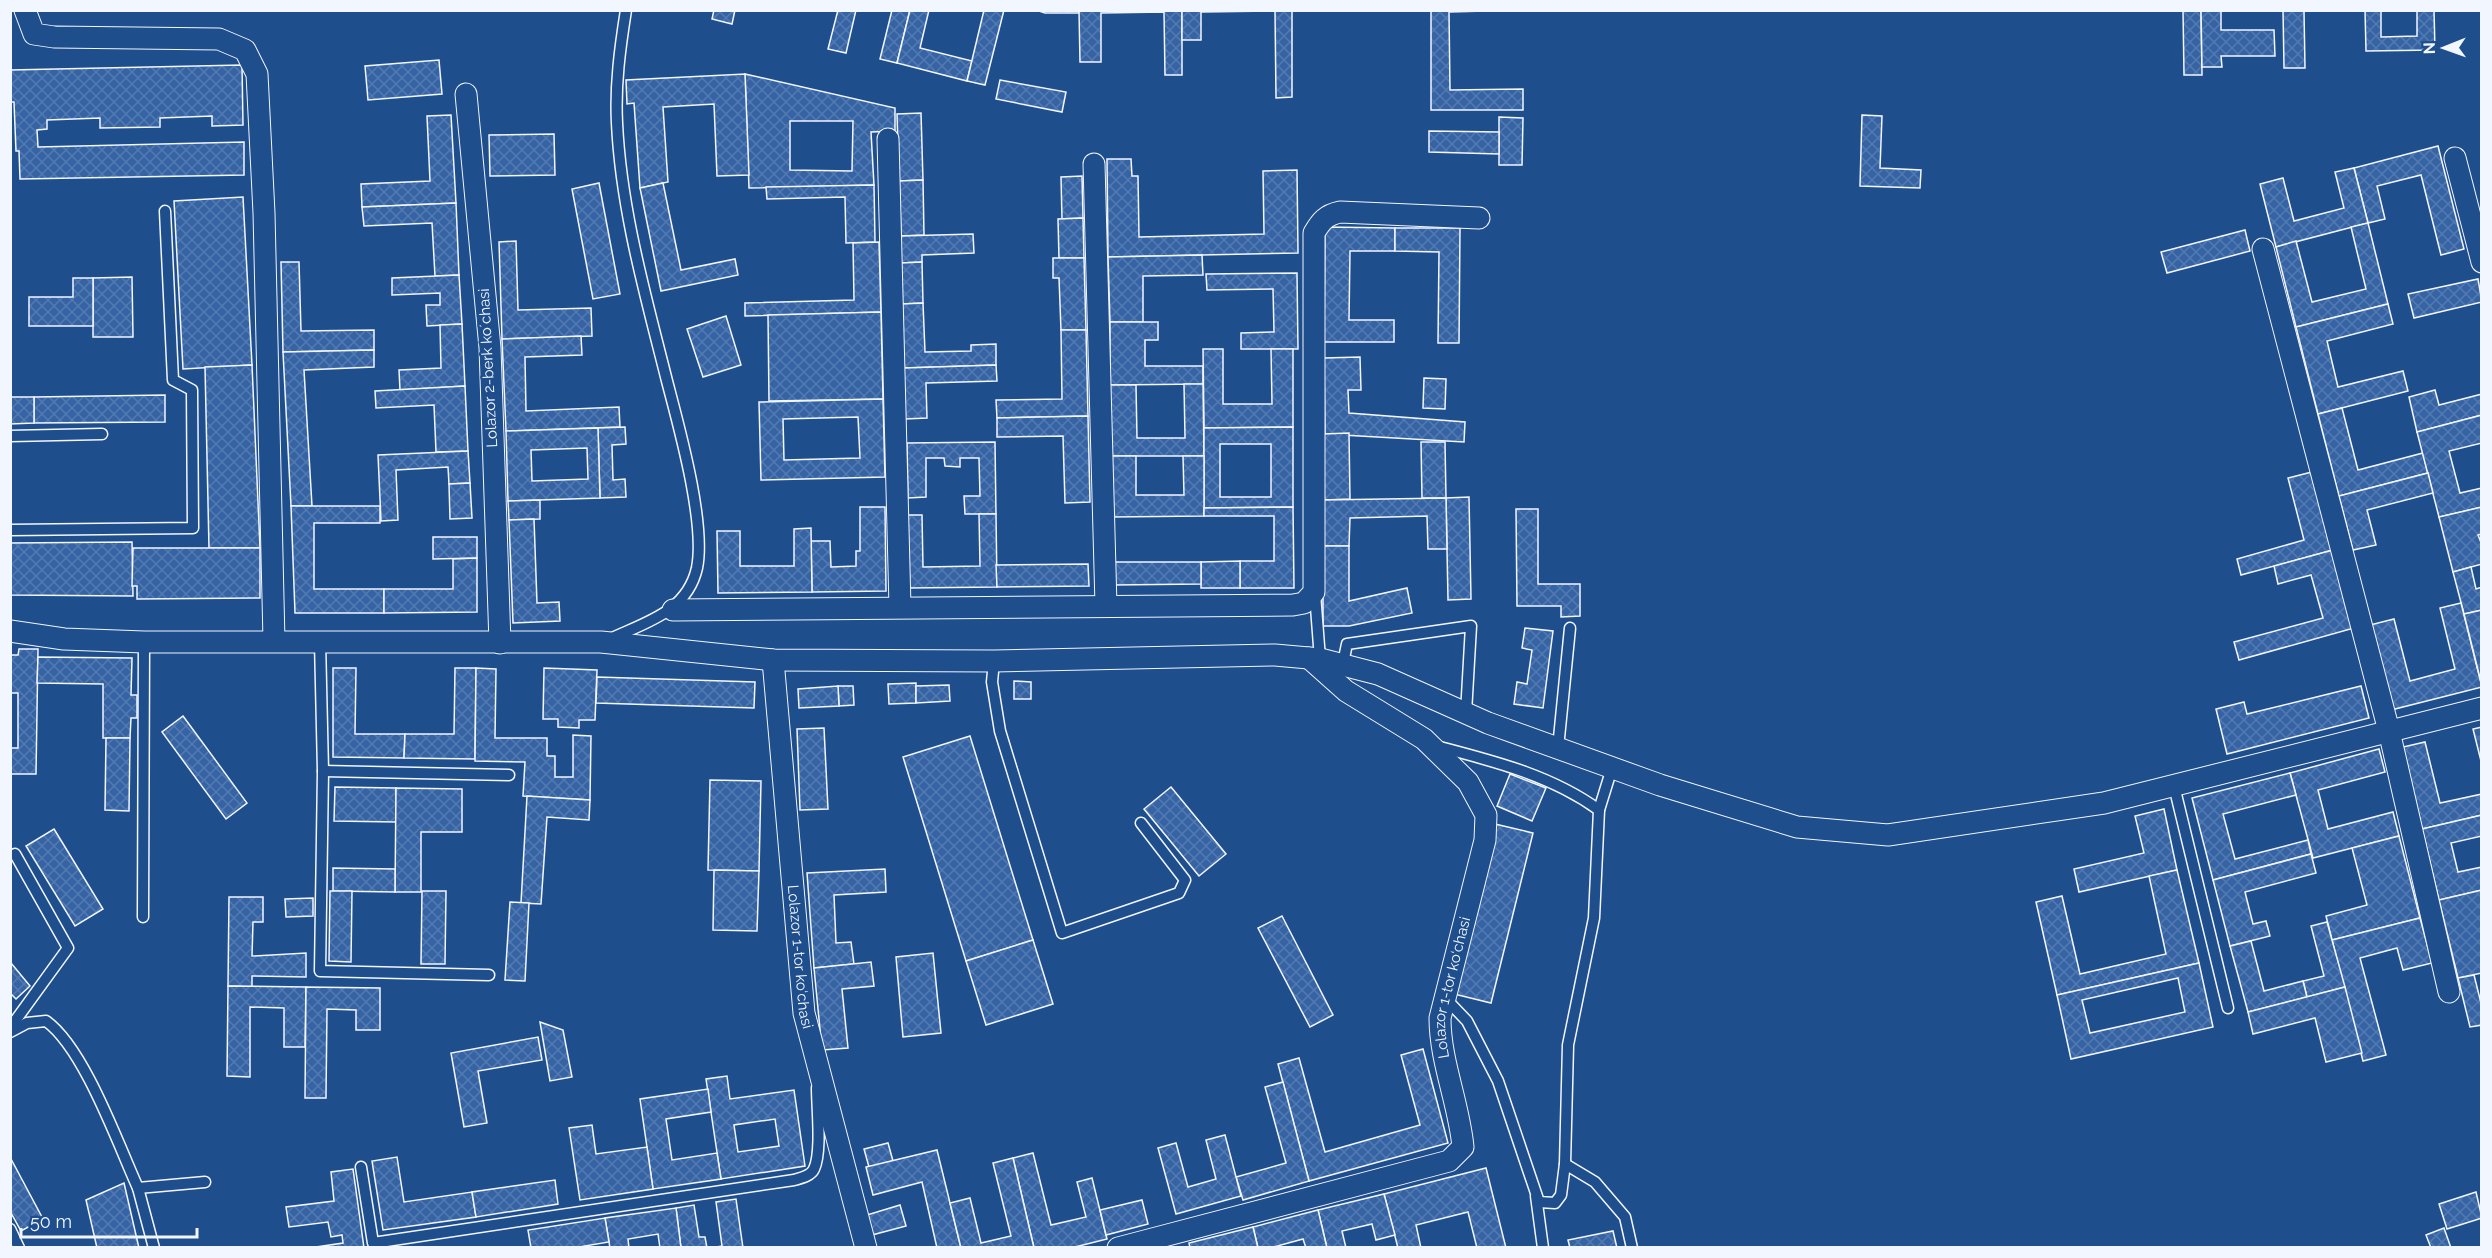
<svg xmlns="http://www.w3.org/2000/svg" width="2492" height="1258" font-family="Raleway,sans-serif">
  <defs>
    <pattern id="building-cross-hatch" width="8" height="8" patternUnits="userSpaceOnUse" patternTransform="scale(1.5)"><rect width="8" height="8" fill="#3563a3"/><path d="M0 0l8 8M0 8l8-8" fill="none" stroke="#537ab1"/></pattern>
  </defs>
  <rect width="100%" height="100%" fill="#1f4e8c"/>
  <g fill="url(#building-cross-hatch)" stroke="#f2f6ff" stroke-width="1.5" fill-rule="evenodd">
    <path d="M714,10H735L732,24L712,19Z"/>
    <path d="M838,10H856L846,53L828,49Z"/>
    <path d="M892,10H910L897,63L880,59Z"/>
    <path d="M910,10H929L920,48L972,61L967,81L897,63Z"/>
    <path d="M984,10H1004L985,85L967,81Z"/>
    <path d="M1036,10H1079V13H1045Z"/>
    <path d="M1079,10H1182V75H1165L1164,12L1101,13V62H1080Z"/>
    <path d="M1182,10H1275V11L1201,12V40H1182Z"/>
    <path d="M1431,10H1523L1449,12L1450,90L1523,89V110H1431Z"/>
    <path d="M2183,10H2201L2202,75H2184Z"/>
    <path d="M2201,10H2221V30H2274L2275,56H2221L2222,67H2202Z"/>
    <path d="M2283,10H2361L2304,11L2305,68H2284Z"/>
    <path d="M2365,10H2381V37L2417,36V10H2434L2435,50L2366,51Z"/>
    <path d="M1275,11V10L1424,11H1292V97L1276,98Z"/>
    <path d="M439,60L442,94L368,100L365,66Z"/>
    <path d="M242,65L243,125L212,126V116L160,118V127L100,128V118L47,120V129L37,130L38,147L244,142V175L20,179L19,151H16L14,102H11L10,70Z"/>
    <path d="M745,74L895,108V131L871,132L874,185L749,188ZM790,121H853L852,171L790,170Z"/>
    <path d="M745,74L749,175L717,176L714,104L663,107L668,182L640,188L634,103L627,104L626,80Z"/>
    <path d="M1000,80L1066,92L1062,112L996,99Z"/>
    <path d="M921,113L923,180L899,181L897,114Z"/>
    <path d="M451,115L456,203L362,207L361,184L430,181L427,116Z"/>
    <path d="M1862,115L1882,116L1880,168L1921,170L1920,188L1860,186Z"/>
    <path d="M1499,117L1523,118L1522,165H1499Z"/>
    <path d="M1429,131L1499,132V154L1429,152Z"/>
    <path d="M554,134L555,175L490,176L489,135Z"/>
    <path d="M2438,146L2464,249L2441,255L2421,175L2377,186L2385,219L2368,223L2354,168Z"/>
    <path d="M1107,159H1131L1132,176H1138L1139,237L1264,234L1263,171L1297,170L1298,253L1108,257Z"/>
    <path d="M2354,168L2368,223L2276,247L2260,184L2283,178L2294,221L2344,208L2335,172Z"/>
    <path d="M1082,176L1083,218L1062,219L1061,177Z"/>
    <path d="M923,180L924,235L901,236L899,181Z"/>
    <path d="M599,183L620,294L593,299L572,189Z"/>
    <path d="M663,183L681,270L735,259L738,275L661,291L640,188Z"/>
    <path d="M874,185L875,242L846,243L845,197L767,199L766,187Z"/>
    <path d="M243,197L252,365L183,369L174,201Z"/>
    <path d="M456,203L459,275L435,276L432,223L364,226L362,207Z"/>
    <path d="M1083,218L1084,258H1059L1058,219Z"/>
    <path d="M2368,223L2388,304L2296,327L2276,247L2296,241L2312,302L2366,289L2351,227Z"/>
    <path d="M1325,227L1395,228V251H1350L1349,320H1394V342H1324Z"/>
    <path d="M1395,228H1460L1459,343H1438L1439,252L1395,251Z"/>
    <path d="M2245,230L2250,251L2167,273L2161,252Z"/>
    <path d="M973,234L974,253L922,255V262L901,263V236Z"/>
    <path d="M516,241L518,310L591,308L592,336L502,339L499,242Z"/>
    <path d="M879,242L881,312L745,316V303L854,300L853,243Z"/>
    <path d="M1202,255L1203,275L1143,276V322H1110L1108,257Z"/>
    <path d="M1053,258H1084L1086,330H1061L1059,278H1053Z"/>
    <path d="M281,262H299L301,331L374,330V350L283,352Z"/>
    <path d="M922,262L923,303L902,304L901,263Z"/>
    <path d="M1297,273L1298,349H1241V333L1274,332L1273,289L1207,290L1206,274Z"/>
    <path d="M459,275L462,324L427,326L426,305H440V293L392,295V278Z"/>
    <path d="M132,277L133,337H93V278Z"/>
    <path d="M73,278H93V326H29V297H73Z"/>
    <path d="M2478,279L2482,302L2414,318L2408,294Z"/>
    <path d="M923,303L925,352L971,351V345L996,344V365L904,368L902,304Z"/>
    <path d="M2388,304L2393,324L2327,341L2338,387L2403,371L2408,391L2318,414L2296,327Z"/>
    <path d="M881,312L883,399L769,401L768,315Z"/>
    <path d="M726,316L741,365L703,377L687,329Z"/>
    <path d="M1110,322H1158V340H1145V366H1203V384L1110,385Z"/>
    <path d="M462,324L465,386L400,390L399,370L441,368L440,325Z"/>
    <path d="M1061,330H1086L1088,416L997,418L996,400L1062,399Z"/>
    <path d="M581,336L582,355L525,357L526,411L619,407L620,427L506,431L502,339Z"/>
    <path d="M1203,349H1223V404H1272L1271,349H1293V427L1204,428Z"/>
    <path d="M374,350V367L304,370L312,506H291L283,352Z"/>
    <path d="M1360,357L1361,390H1348L1349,413L1465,422L1464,442L1325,434L1324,358Z"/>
    <path d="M252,365L260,548H209L205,367Z"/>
    <path d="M996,365L997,381L926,383L927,418L905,419L904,368Z"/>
    <path d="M1424,378L1446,379L1445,409L1423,408Z"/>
    <path d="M1184,384H1203L1204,456H1111L1110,385H1136L1137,438H1185Z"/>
    <path d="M465,386L468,451L436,452L434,405L376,408L375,391Z"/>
    <path d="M2435,390L2439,405L2482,394V415L2417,432L2409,397Z"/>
    <path d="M165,395V422L34,423V397Z"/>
    <path d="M10,397H34V423L10,424Z"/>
    <path d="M883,399L885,477L761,480L759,402ZM858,417L860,458L784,460L783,419Z"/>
    <path d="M2342,408L2358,470L2423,453L2428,473L2339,496L2318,414Z"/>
    <path d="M2482,415V443L2449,451L2460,493L2482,488V507L2439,517L2417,432Z"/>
    <path d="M1088,416L1090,502L1065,503L1063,436L997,437V418Z"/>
    <path d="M625,427L626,444L612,445L613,480L625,479L626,497L600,498L598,428Z"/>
    <path d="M1293,427V507L1204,508V428ZM1220,444H1271V497H1220Z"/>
    <path d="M598,428L600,498L508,501L506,431ZM587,448L588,479L532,481L531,450Z"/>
    <path d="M1349,433L1350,499L1324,500L1323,434Z"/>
    <path d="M995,442L996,514H965L964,496H980L979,458H960V467L945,466L944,458H926V497L908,498L907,443Z"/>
    <path d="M1421,442H1445L1446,498H1422Z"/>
    <path d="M468,451L470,483L449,484L448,467L396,470L398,520L381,521L378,455Z"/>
    <path d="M1111,456H1136V495H1184L1183,456H1204V516L1111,517Z"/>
    <path d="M2312,472L2333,550L2241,575L2237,559L2304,540L2288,478Z"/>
    <path d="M2428,473L2433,493L2367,510L2376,545L2353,550L2339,496Z"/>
    <path d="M470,483L472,518L450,519L449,484Z"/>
    <path d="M1469,497L1471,599L1448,600L1446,498Z"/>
    <path d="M1446,498L1447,549H1428L1427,516L1350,518L1349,546H1323L1324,500Z"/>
    <path d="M540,500V519L509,520L508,501Z"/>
    <path d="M291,506H380V523H314V589H384V613H295Z"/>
    <path d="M860,507H885L886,591L812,592L811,541H830L831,567L856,566V551H860Z"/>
    <path d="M1293,507L1294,588H1240V561H1274V516H1204V508Z"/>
    <path d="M2482,507V534L2478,535L2482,545V564L2453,572L2439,517Z"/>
    <path d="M1516,509H1538V584H1580V616L1561,617V606H1517Z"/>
    <path d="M979,514H996L997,587L908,588L907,515H922L923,567L980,566Z"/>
    <path d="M534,519L537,603L559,602L560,621L513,623L509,520Z"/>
    <path d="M811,528L812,592L718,593L717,531H740V566H794V529Z"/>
    <path d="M433,537H477V558L433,559Z"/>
    <path d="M132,542L133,596L10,595V543Z"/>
    <path d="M1323,546H1349V601L1407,588L1412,613L1349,626H1323Z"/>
    <path d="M133,548H260V598L137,599V586H132Z"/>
    <path d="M2333,550L2354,628L2239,660L2234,642L2323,618L2311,575L2278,584L2274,566Z"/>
    <path d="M477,558V612L384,613V589H453V559Z"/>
    <path d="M1240,561V588H1201V562Z"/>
    <path d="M1112,562H1201V584L1113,585Z"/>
    <path d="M1088,564L1089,586L997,587L996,565Z"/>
    <path d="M2471,567L2476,589L2482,587V610L2464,614L2453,572Z"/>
    <path d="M2461,603L2482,687L2391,710L2370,625L2394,619L2410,681L2455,669L2440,608Z"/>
    <path d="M2482,610V686L2464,614Z"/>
    <path d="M1525,628L1553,631L1543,708L1514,704L1517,682L1527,684L1532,650L1522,648Z"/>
    <path d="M19,649H38L36,774H10V748H18V693H10V655H18Z"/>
    <path d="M38,657L132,658L131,695H137V718H131L130,738H103V684L37,683Z"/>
    <path d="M333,668H356L355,734H405L404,758L333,757Z"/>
    <path d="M455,668H476L475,759L404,758L405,734H454Z"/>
    <path d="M476,668L496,669L495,738H547V756H555V777H573V735L591,736L590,800L523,796L525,762L475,761Z"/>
    <path d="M544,668L597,670L595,720H579V728L558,727V719H543Z"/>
    <path d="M597,677L755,682L754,708L596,703Z"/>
    <path d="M1014,681L1031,682V699H1014Z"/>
    <path d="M916,683V703L889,704L888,684Z"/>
    <path d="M949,685L950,701L916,703V686Z"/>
    <path d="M838,686H853L854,705L839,706Z"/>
    <path d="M838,686L839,706L799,708L798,689Z"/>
    <path d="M2361,686L2369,718L2227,754L2216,709L2244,702L2247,714Z"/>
    <path d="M183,716L247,803L226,819L162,732Z"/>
    <path d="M2482,727V765L2473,729Z"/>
    <path d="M824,728L828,809L800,810L797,729Z"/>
    <path d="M970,736L1033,940L966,961L903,757Z"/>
    <path d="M106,738H130L129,811L105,810Z"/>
    <path d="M2425,742L2440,803L2482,794V815L2422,829L2403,747Z"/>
    <path d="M2379,749L2385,772L2318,790L2328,829L2393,812L2399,836L2313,858L2290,773Z"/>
    <path d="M2290,773L2296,795L2223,814L2235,859L2308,840L2311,854L2213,880L2192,798Z"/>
    <path d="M1510,774L1546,788L1532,821L1497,806Z"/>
    <path d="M710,780L761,781L759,871L708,870Z"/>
    <path d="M335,787L396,788V822L334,821Z"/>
    <path d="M1171,787L1226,854L1199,876L1144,809Z"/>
    <path d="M396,788L462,789V832H421V892H395Z"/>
    <path d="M527,796L590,800L589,820L547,817L541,904L521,903Z"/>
    <path d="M2164,809L2177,870L2079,892L2074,869L2144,853L2135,816Z"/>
    <path d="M2482,815V836L2451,843L2458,872L2482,867V890L2439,900L2422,829Z"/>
    <path d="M1495,824L1533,833L1491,1003L1454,994Z"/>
    <path d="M54,829L103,909L75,926L26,846Z"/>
    <path d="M2399,836L2420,918L2332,940L2326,916L2367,905L2352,848Z"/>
    <path d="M2311,854L2316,873L2245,892L2253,924L2266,921L2270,936L2230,946L2213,880Z"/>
    <path d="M333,868L395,869V892L333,891Z"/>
    <path d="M885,869L886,892L834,895L836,943L851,942L854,964L814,968L807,873Z"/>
    <path d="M714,870L759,871L757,931L713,930Z"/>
    <path d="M2177,870L2199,963L2057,995L2036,902L2062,896L2080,974L2166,954L2149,876Z"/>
    <path d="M2482,890V973L2458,978L2439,900Z"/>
    <path d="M330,891H352L351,962L329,961Z"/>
    <path d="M422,891H446L445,964H421Z"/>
    <path d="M229,897H263V922H253L252,956L306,953V977L252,976V987L228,986Z"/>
    <path d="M313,898V916L286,917L285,899Z"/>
    <path d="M510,902L529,903L525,981L505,980Z"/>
    <path d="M1282,916L1333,1015L1310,1027L1258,928Z"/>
    <path d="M2420,918L2432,963L2403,970L2397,948L2360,958L2386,1055L2363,1061L2332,940Z"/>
    <path d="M2327,922L2345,987L2307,997L2303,981L2324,976L2311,926Z"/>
    <path d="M1033,940L1053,1004L986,1025L966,961Z"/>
    <path d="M2251,941L2264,991L2303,981L2307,997L2248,1012L2230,946Z"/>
    <path d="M933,953L941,1033L903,1037L896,957Z"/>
    <path d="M871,962L874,986L842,989L848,1048L822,1050L814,968Z"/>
    <path d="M11,963L30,986L16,999L10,993Z"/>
    <path d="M2199,963L2213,1027L2071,1059L2057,995ZM2178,978L2185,1012L2090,1033L2082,1000Z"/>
    <path d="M2474,975L2482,1007V1025L2470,1027L2458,978Z"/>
    <path d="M228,986L306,987L305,1047H284V1008L250,1007V1077L227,1076Z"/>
    <path d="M306,987L380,988V1030H356V1010L327,1009L326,1098H305Z"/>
    <path d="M2345,987L2362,1053L2326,1062L2315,1018L2253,1034L2248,1012Z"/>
    <path d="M540,1022L563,1030L572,1077L550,1081Z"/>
    <path d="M538,1037L542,1060L478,1071L487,1123L464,1127L451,1053Z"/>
    <path d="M1423,1049L1448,1143L1309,1181L1278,1064L1299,1058L1325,1152L1420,1125L1401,1055Z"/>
    <path d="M727,1076L730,1099L794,1090L805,1166L721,1179L706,1079ZM775,1119L779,1146L738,1152L734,1125Z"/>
    <path d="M1283,1082L1309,1181L1243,1200L1236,1177L1286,1163L1265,1087Z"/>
    <path d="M708,1089L711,1112L666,1119L672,1160L717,1153L721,1179L653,1189L640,1099Z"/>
    <path d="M592,1125L596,1154L647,1147L653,1189L580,1200L569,1128Z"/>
    <path d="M1225,1135L1241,1196L1176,1214L1158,1148L1176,1143L1188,1187L1216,1179L1206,1140Z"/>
    <path d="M888,1143L893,1161L869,1167L864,1149Z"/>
    <path d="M937,1150L950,1203L961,1248H937L922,1182L873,1195L866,1167Z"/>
    <path d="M1033,1153L1051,1225L1086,1217L1077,1182L1092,1178L1107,1239L1071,1248H1034L1013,1158Z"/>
    <path d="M10,1157L43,1219L21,1231L10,1211Z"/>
    <path d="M397,1157L404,1202L472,1192L476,1217L383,1230L372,1161Z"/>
    <path d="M1013,1158L1034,1248H961L950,1203L970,1198L981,1243L1011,1236L993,1163Z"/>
    <path d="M1486,1168L1506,1248H1477L1468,1212L1416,1225L1421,1248H1398L1384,1194Z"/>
    <path d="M353,1169L364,1248H309L343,1243L342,1235L331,1237L328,1222L289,1227L286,1207L334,1201L331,1172Z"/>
    <path d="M555,1180L558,1204L476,1217L472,1192Z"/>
    <path d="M124,1183L139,1248H97L86,1200Z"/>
    <path d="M2476,1192L2482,1218L2447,1229L2439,1204Z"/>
    <path d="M1384,1194L1395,1235L1376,1240L1372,1224L1342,1231L1346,1248H1327L1318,1210Z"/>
    <path d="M736,1199L743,1248H711L722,1246L716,1202Z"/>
    <path d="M1142,1200L1148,1224L1106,1235L1100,1210Z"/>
    <path d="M694,1205L699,1237H705L707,1248H681L676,1208Z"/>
    <path d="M900,1205L906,1226L872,1235L867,1215Z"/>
    <path d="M676,1208L681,1248H660L658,1234L628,1239L629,1248H610L605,1218Z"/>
    <path d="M1318,1210L1327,1248H1306L1303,1239L1270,1248H1258L1253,1227Z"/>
    <path d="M605,1218L609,1242L573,1248H531L528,1230Z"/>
    <path d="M1253,1227L1258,1248H1190L1189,1243Z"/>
    <path d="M2444,1228L2451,1248H2431L2426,1235Z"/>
    <path d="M1613,1231L1617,1248H1570L1568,1240Z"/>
  </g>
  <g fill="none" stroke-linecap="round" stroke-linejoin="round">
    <g stroke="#f2f6ff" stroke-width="13">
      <g id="service">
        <path d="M10,436L102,434"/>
        <path d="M10,530L193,528L192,390L173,380L165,211"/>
        <path d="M1315,594L1320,659"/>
        <path d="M610,639C646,622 687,612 697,568C706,523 679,427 667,381C646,297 621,210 617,123C615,85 620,48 626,10"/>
        <path d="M320,641L323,771L320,971L489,975"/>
        <path d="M994,661L992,682L1000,731L1062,933L1179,893L1185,880L1141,823"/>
        <path d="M1343,663L1347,644L1471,626L1466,713"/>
        <path d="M1436,746C1493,761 1551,775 1599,810"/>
        <path d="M1558,748L1570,628"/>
        <path d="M323,771L509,775"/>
        <path d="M2174,786L2228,1008"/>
        <path d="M143,917L144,642"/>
        <path d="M1445,998L1467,1021L1498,1081L1539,1202L1555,1203L1561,1195L1565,1164L1568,1045L1594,918L1599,810L1612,768"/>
        <path d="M10,1028L68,948L15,854"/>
        <path d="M10,1032L27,1023L46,1021C84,1048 118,1144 138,1188L205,1182"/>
        <path d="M1565,1164L1595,1182L1625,1217L1632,1248"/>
        <path d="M361,1167L373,1243L794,1180C801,1178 811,1176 814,1169C822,1152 817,1108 817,1088"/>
        <path d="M138,1188L154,1248"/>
        <path d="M1536,1196L1543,1248"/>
        <path d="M10,1229L19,1248"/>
      </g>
    </g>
    <g stroke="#f2f6ff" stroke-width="23">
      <g id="minor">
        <path d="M25,10L34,34L54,37L219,39L245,50L257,74L264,213L274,641"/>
        <path d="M466,94L490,348L500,643"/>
        <path d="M888,139L900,607"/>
        <path d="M2455,158L2482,262"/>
        <path d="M1094,164L1106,606"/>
        <path d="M2263,249L2389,731L2449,992"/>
        <path d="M673,610L1293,605L1304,603L1314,592V233C1321,221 1326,215 1340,212L1479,218"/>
        <path d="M10,631L64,639L144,642H601L773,660L994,661L1275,655L1320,659L1378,674L1488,723L1660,785L1797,827L1888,835L2104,803L2482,708"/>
        <path id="s1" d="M773,660L804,1013L866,1248"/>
        <path id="s2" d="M1118,1248L1449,1161L1463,1147C1459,1103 1440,1062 1440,1018L1485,840L1486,815L1468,782L1424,739L1346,691L1309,658"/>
      </g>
    </g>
    <use href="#service" stroke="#1f4e8c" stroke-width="10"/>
    <use href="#minor" stroke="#1f4e8c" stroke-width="21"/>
  </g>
  <g text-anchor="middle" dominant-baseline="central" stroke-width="4.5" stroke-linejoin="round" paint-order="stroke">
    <g font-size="15" fill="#f2f6ff" stroke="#1f4e8c">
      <text transform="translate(488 368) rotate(-93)">Lolazor 2-berk koʼchasi</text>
      <text stroke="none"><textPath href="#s1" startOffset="298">Lolazor 1-tor ko‘chasi</textPath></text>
      <text stroke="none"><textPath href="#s2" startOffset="525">Lolazor 1-tor ko‘chasi</textPath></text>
    </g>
  </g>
  <rect width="2492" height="1258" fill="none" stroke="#f2f6ff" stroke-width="24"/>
  <g transform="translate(2444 48) rotate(269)" stroke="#1f4e8c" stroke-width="4.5" paint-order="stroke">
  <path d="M0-4.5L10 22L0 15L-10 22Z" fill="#f2f6ff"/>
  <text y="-9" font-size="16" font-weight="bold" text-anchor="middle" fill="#f2f6ff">N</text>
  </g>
  <path d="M21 1228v9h176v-9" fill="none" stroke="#f2f6ff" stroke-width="3"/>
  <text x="30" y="1228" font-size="18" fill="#f2f6ff" stroke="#1f4e8c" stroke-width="4.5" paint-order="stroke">50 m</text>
</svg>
